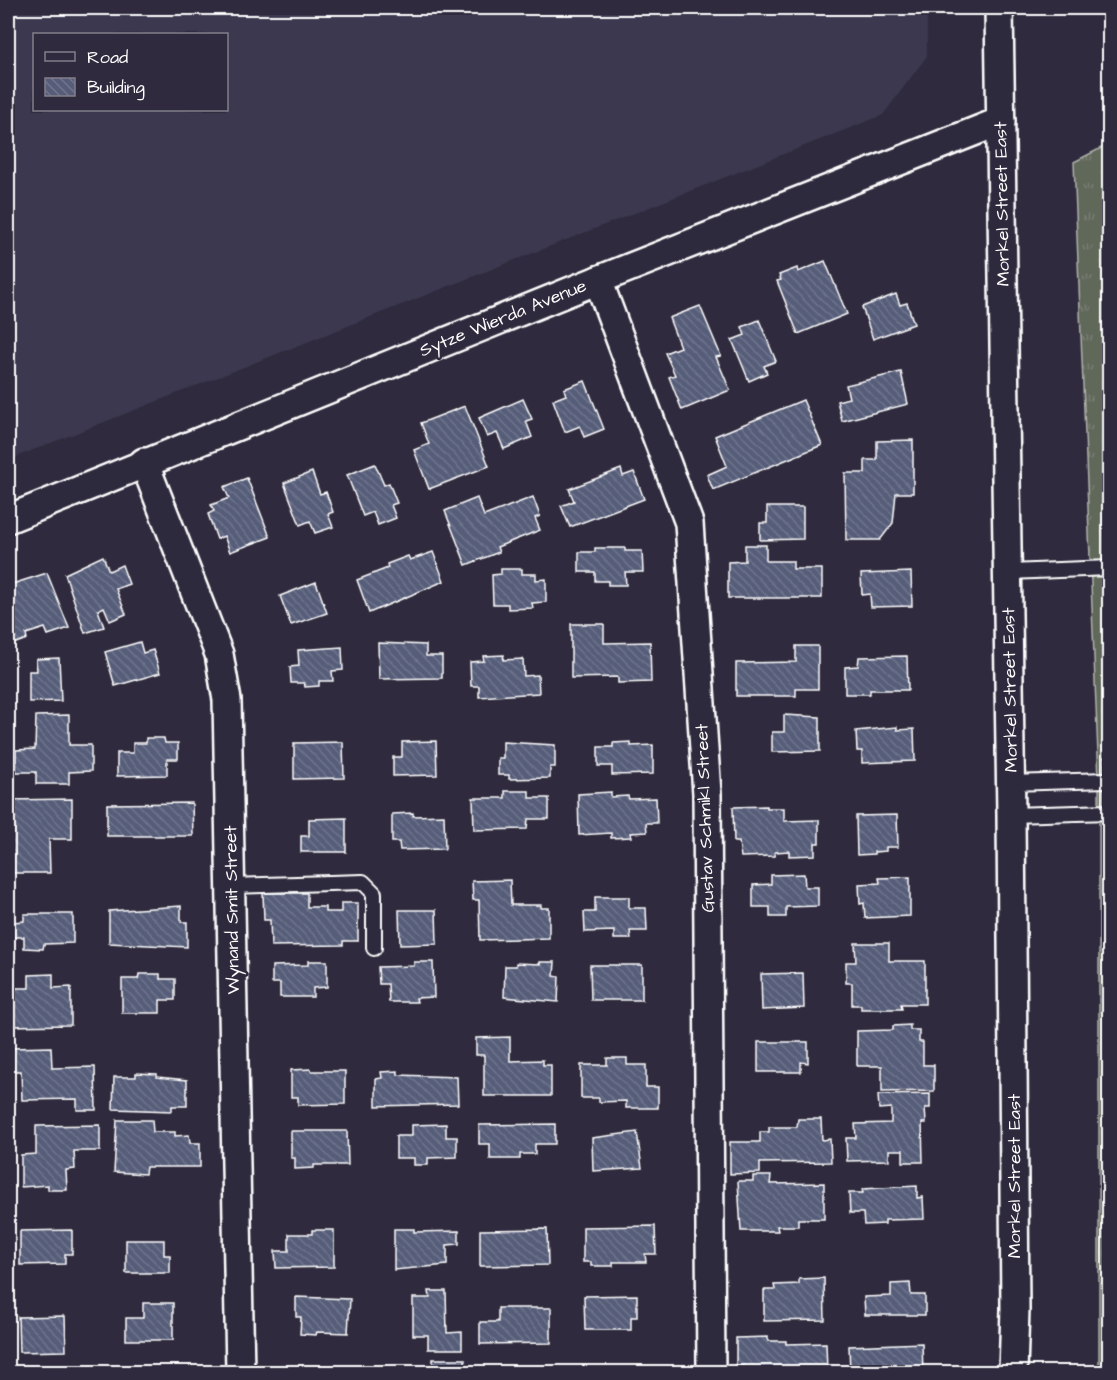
<svg xmlns="http://www.w3.org/2000/svg" width="1117" height="1380" font-family="'Architects Daughter',sans-serif">
  <defs>
    <pattern id="grass-tufts" width="24" height="20" patternUnits="userSpaceOnUse" patternTransform="scale(1.5)"><rect width="24" height="20" fill="#61675a"/><path d="M3 7l-1-3M5 7V3M7 7l1-3M15 17l-1-3M17 17v-4M19 17l1-3" fill="none" stroke="#797e73"/></pattern>
    <pattern id="building-back-hatch" width="6" height="6" patternUnits="userSpaceOnUse" patternTransform="scale(1.5)"><rect width="6" height="6" fill="#575d79"/><path d="M-1 5l2 2M0 0l6 6M5-1l2 2" fill="none" stroke="#70758d"/></pattern>
  </defs>
  <rect width="100%" height="100%" fill="#2f2a3d"/>
  <filter id="ink" filterUnits="userSpaceOnUse"><feTurbulence type="fractalNoise" baseFrequency=".0167" numOctaves="2"/><feDisplacementMap in="SourceGraphic" scale="12" xChannelSelector="R" yChannelSelector="G"/><feConvolveMatrix kernelMatrix="1 2 1 2 8 2 1 2 1" color-interpolation-filters="sRGB"/></filter>
  <g filter="url(#ink)">
    <path fill="#3b394f" fill-rule="evenodd" d="M8,8H927V56L883,115L8,460ZM34,34H226V110H34Z"/>
    <path fill="url(#grass-tufts)" stroke="#b0b3ac" stroke-width="1.5" d="M1109,144V1372H1099V780L1074,162Z"/>
    <g fill="url(#building-back-hatch)" stroke="#fff" stroke-width="1.5">
      <path d="M825,261L847,314L798,334L777,281L781,280L779,275L797,268L798,272Z"/>
      <path d="M896,294L900,305L907,303L914,324L873,339L862,307Z"/>
      <path d="M700,306L721,356L716,357L730,390L682,410L669,377L675,375L665,353L680,347L669,318Z"/>
      <path d="M759,320L776,361L764,366L767,373L749,381L732,340L745,335L742,327Z"/>
      <path d="M901,372L908,404L842,421L837,401L849,398L846,385Z"/>
      <path d="M585,381L604,429L584,437L580,426L565,432L553,400L566,395L564,389Z"/>
      <path d="M523,399L532,419L526,421L532,437L504,449L497,433L487,437L479,418Z"/>
      <path d="M803,400L822,445L713,490L707,475L727,466L715,436Z"/>
      <path d="M465,406L489,466L429,489L414,450L429,444L421,423Z"/>
      <path d="M913,440V493H896L893,523L880,540H846L845,473H865V460H877V441Z"/>
      <path d="M375,464L384,485L389,483L397,503L391,505L396,518L378,525L373,512L363,516L347,475Z"/>
      <path d="M621,469L623,476L634,472L644,499L570,527L561,506L574,501L569,489Z"/>
      <path d="M312,472L320,494L326,492L333,512L328,514L333,527L315,533L310,521L300,525L284,483Z"/>
      <path d="M247,478L270,537L230,552L224,536L217,539L208,514L214,511L211,505L229,498L224,487Z"/>
      <path d="M533,497L540,516L535,518L540,530L497,547L499,552L466,565L445,511L477,498L484,516Z"/>
      <path d="M767,507H803V539L760,540V523H767Z"/>
      <path d="M745,545H766V561H793V569H822V598H728V562L745,561Z"/>
      <path d="M595,548H625V551H642L643,572H625L626,585H608V581H595V572H579V552H595Z"/>
      <path d="M433,552L444,581L369,613L357,580L388,568L387,564L408,556L410,560Z"/>
      <path d="M103,556L109,571L122,565L129,584L116,589L126,614L110,621L104,607L98,610L104,627L85,633L65,574Z"/>
      <path d="M501,569H522V574H536V580L546,579V602L532,603L533,608L508,609V604H493L492,575L501,574Z"/>
      <path d="M911,572L912,606L871,607L870,594L862,595L861,574Z"/>
      <path d="M47,573L69,628L48,635L45,628L26,634L27,639L8,646V599L13,597L9,585Z"/>
      <path d="M316,582L327,613L291,625L280,596Z"/>
      <path d="M571,624H604V643L650,642L651,682L618,683V677L571,678Z"/>
      <path d="M140,642L143,653L153,650L160,673L115,686L105,652Z"/>
      <path d="M378,643L426,645V656H442V678L379,679Z"/>
      <path d="M796,646H818V689H796V696H736V663L796,662Z"/>
      <path d="M342,647L343,670L332,671L333,681H319V686L305,687L304,683H291L290,667L299,666L298,650Z"/>
      <path d="M504,655L503,660L523,659L524,676L538,675L539,693L479,697V686H471L470,662L484,661L483,656Z"/>
      <path d="M907,656L908,690H870V694H845V667L858,666L859,657Z"/>
      <path d="M59,658L61,701L29,702V671H37L36,659Z"/>
      <path d="M69,715V745H91V771L69,772V784H36V772H16V750L35,749L36,716Z"/>
      <path d="M784,715L820,717V751L772,752V732H784Z"/>
      <path d="M897,727V730L914,729L915,761L862,763V751H857L856,731Z"/>
      <path d="M146,738H164L165,743H178V759H167V775L117,776V753H133V743H146Z"/>
      <path d="M436,741L437,775L393,776V757H402V742Z"/>
      <path d="M343,742L344,778L294,779V743Z"/>
      <path d="M503,742L555,745V767H550V778L509,779V775H498V758H503Z"/>
      <path d="M631,742V746L653,745V774L612,775V766H598V747H613V743Z"/>
      <path d="M1104,757H1110V820H1105Z"/>
      <path d="M505,791H529V798H549V819H528L527,829L474,830L473,798H505Z"/>
      <path d="M611,792V797L628,796L629,799L656,798L657,823H646L647,832L630,833L631,837L611,838V833L579,835L578,794Z"/>
      <path d="M72,799V839H49L50,873H9L8,800Z"/>
      <path d="M192,803L193,836H107V804Z"/>
      <path d="M767,806V808H784V821L819,820V843H815V855L789,856V851L775,852V856L741,857L739,842H734L733,807Z"/>
      <path d="M413,813V816L444,815L445,849L400,850L399,842H392V814Z"/>
      <path d="M897,815L898,847H886V851L874,852V854L857,855L856,816Z"/>
      <path d="M346,818V852H301V836H309V819Z"/>
      <path d="M804,874L805,887H818V906L786,907V917H770V907H753V885L771,884V875Z"/>
      <path d="M910,877V916L865,918L864,903L860,904L859,884L880,883L879,878Z"/>
      <path d="M510,880L511,905H541V908H549V938L480,940L479,900H473L472,881Z"/>
      <path d="M263,893H307V907H325V912H341V903H358V941H343V945L271,946L270,920H264Z"/>
      <path d="M595,897H629V908H646L647,931H630L631,939H614V931L585,932L584,912H595Z"/>
      <path d="M181,906V922H187V947L109,943V911Z"/>
      <path d="M399,910H436L437,944L400,945Z"/>
      <path d="M24,914H73V943L44,944L43,949L24,948V937H13V922L24,921Z"/>
      <path d="M855,943H889V961H925V1004H901L902,1009H861V1005H852V983H846V962H856Z"/>
      <path d="M308,961H327V987L313,988V997H280V983H272V966L308,965Z"/>
      <path d="M414,962H433L434,997L416,998L417,1002H389L388,984H379L378,967L414,966Z"/>
      <path d="M540,962H555L554,976L559,977L558,1002L504,997L505,966H516V963L540,964Z"/>
      <path d="M590,965H642V1000H591Z"/>
      <path d="M803,973L804,1008L762,1010L761,974Z"/>
      <path d="M53,974V988L71,987V1025L8,1026V988H29V975Z"/>
      <path d="M139,974H160V979H175V1000H160V1013H122V979H138Z"/>
      <path d="M910,1025V1030H919V1042H923V1065H934V1091L882,1092V1066H857V1031L893,1030V1026Z"/>
      <path d="M510,1037V1061L543,1060V1065H551V1096H484V1055H476V1038Z"/>
      <path d="M758,1042H808V1063L801,1062V1072H758Z"/>
      <path d="M51,1047L52,1068L95,1067L96,1110H77V1099L22,1100L21,1071H12V1048Z"/>
      <path d="M607,1058H627V1065H646V1087H658V1108H626V1101L599,1102V1098H581V1065H607Z"/>
      <path d="M311,1069V1071H345V1104L298,1105V1097H291V1070Z"/>
      <path d="M398,1071V1075L457,1077L458,1104L376,1106V1079L382,1078L381,1072Z"/>
      <path d="M136,1073L157,1074V1077L187,1080V1106H172V1111L113,1109L114,1077H136Z"/>
      <path d="M930,1094V1108H925L926,1123H922L923,1162H903V1150H889V1160L847,1161L846,1138H856L855,1124L891,1123V1108L879,1109L878,1095Z"/>
      <path d="M798,1119H821L822,1140L830,1139L831,1162L760,1163V1173L730,1174V1142H760V1132H769V1127H797Z"/>
      <path d="M117,1120H152L153,1132H175V1136L189,1135L190,1143H200V1167H146L145,1174L114,1172Z"/>
      <path d="M446,1124V1137H457V1157L428,1158V1165H414V1158H396V1136H412V1125Z"/>
      <path d="M555,1124V1144H535V1154H520V1159H490V1144H479V1125Z"/>
      <path d="M100,1125V1151H74L75,1169L66,1170L67,1190H48V1185L21,1187V1155L36,1154V1126Z"/>
      <path d="M291,1131H347L348,1165H314V1168L295,1169V1158H291Z"/>
      <path d="M637,1132L642,1168L593,1171L592,1138Z"/>
      <path d="M753,1176H771L770,1184L824,1183V1219H798V1226H777L778,1231H741L738,1181H753Z"/>
      <path d="M917,1186V1198L923,1197L924,1219L885,1220V1224L864,1225L863,1213H850L849,1193H863L862,1189Z"/>
      <path d="M655,1226L656,1254H645L646,1262H613V1266H591V1262H583V1227Z"/>
      <path d="M394,1229H414V1232L459,1231V1244L447,1245V1265L394,1270Z"/>
      <path d="M547,1229L548,1265L480,1266V1230Z"/>
      <path d="M72,1230V1254H65V1264L20,1265V1231Z"/>
      <path d="M312,1230H334V1267L276,1268L275,1251H289V1234H312Z"/>
      <path d="M126,1240H164V1255H170V1273H126Z"/>
      <path d="M824,1278L825,1320L764,1321V1290H775L774,1285L799,1284V1279Z"/>
      <path d="M910,1283L911,1295H925V1315H865L864,1297L891,1296V1284Z"/>
      <path d="M429,1291H446L447,1333L462,1332V1349H428V1335H413V1298H430Z"/>
      <path d="M637,1295V1317H631V1330H585L584,1296Z"/>
      <path d="M296,1297L350,1299L348,1333L317,1332L316,1335L300,1334L301,1317H296Z"/>
      <path d="M143,1303H173V1340H126V1318H143Z"/>
      <path d="M498,1308H551V1343L480,1344V1322H498Z"/>
      <path d="M65,1316L66,1351L19,1352L18,1317Z"/>
      <path d="M768,1337V1341H786V1344L826,1343L827,1372H743V1366L736,1367V1338Z"/>
      <path d="M922,1343L923,1372L850,1371L849,1346Z"/>
      <rect x="433" y="1359" width="32" height="13"/>
    </g>
    <g fill="none" stroke-linecap="round" stroke-linejoin="round">
      <g stroke="#fff" stroke-width="18">
        <g id="lane">
          <path d="M1008,572L1110,568"/>
          <path d="M1011,783L1107,780"/>
          <path d="M1011,815L1110,812"/>
          <path d="M232,886L363,882L374,893V948"/>
        </g>
      </g>
      <g stroke="#fff" stroke-width="32">
        <g id="street">
          <path d="M999,8L1011,815L1015,1309L1013,1372"/>
          <path d="M598,280L689,523L707,794L711,1372"/>
          <path d="M144,462L219,654L227,700L240,1372"/>
          <path d="M8,519L598,280L1001,121"/>
        </g>
      </g>
      <use href="#lane" stroke="#2f2a3d" stroke-width="14"/>
      <use href="#street" stroke="#2f2a3d" stroke-width="27"/>
    </g>
  </g>
  <g text-anchor="middle" dominant-baseline="central" stroke-width="5" stroke-linejoin="round" paint-order="stroke">
    <g font-size="18" fill="#fff" stroke="#2f2a3d">
      <text transform="translate(1002 204) rotate(-91)">Morkel Street East</text>
      <text transform="translate(503 318) rotate(-22)">Sytze Wierda Avenue</text>
      <text transform="translate(1010 690) rotate(-91)">Morkel Street East</text>
      <text transform="translate(705 818) rotate(-92)">Gustav Schmikl Street</text>
      <text transform="translate(232 910) rotate(-91)">Wynand Smit Street</text>
      <text transform="translate(1014 1176) rotate(-90)">Morkel Street East</text>
    </g>
  </g>
  <rect width="1117" height="1380" fill="none" stroke="#2f2a3d" stroke-width="30"/>
  <rect x="15" y="15" width="1087" height="1350" fill="none" stroke="#fff" stroke-width="2" filter="url(#ink)"/>
  <rect x="33" y="33" width="195" height="78" fill="#2f2a3d" stroke="#827f8b" stroke-width="1.5"/>
  <rect x="45" y="52" width="30" height="9" fill="#2f2a3d" stroke="#827f8b" stroke-width="1.5"/>
  <text x="87" y="63" font-size="18" fill="#ffffff">Road</text>
  <rect x="45" y="78" width="30" height="18" fill="url(#building-back-hatch)" stroke="#827f8b" stroke-width="1.5"/>
  <text x="87" y="93" font-size="18" fill="#ffffff">Building</text>
</svg>
